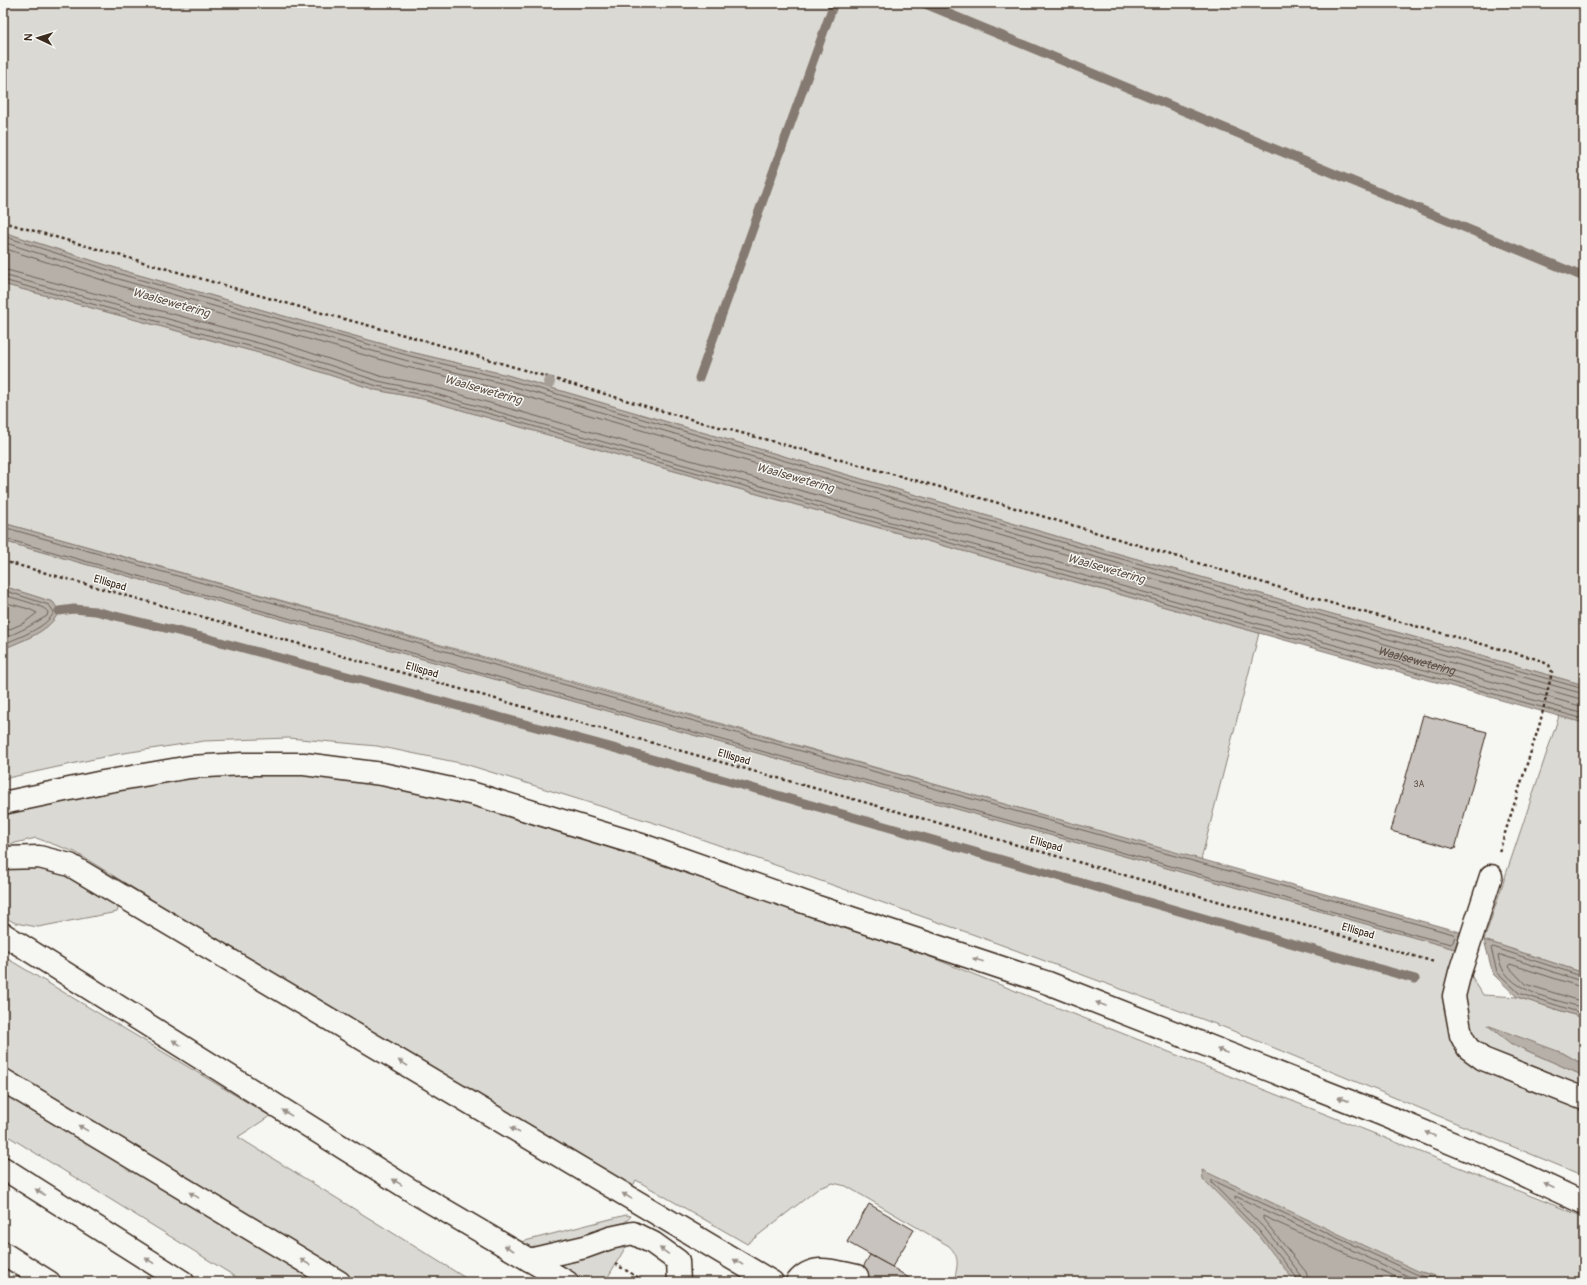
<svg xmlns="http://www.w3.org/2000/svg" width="1587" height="1285" font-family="Pangolin,sans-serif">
  <rect width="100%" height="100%" fill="#f6f6f2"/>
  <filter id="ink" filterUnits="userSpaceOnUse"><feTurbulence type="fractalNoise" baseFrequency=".025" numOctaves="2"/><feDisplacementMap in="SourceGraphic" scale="8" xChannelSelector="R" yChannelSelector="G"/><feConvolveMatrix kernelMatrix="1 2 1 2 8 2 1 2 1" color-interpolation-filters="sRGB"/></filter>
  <g filter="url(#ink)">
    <g fill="#dad9d3" stroke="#8a8278">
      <path d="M3,3H1584V685L1066,539L507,375L411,352L128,272L3,232Z"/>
      <path d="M3,284L274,357L376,390L423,399L667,469L1259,633L1201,860L603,690L3,523Z"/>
      <path d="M3,541L1455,949L1483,995L1517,997L1584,1018V1065L1563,1053L1510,1043L1584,1076V1176L1226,1028L972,934L664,826L465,764L377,746L289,738L204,741L117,754L3,779V649C23,640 50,632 59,611L53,602L3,586Z"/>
      <path d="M1559,716L1584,723V973L1484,940Z"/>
      <path d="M322,773L430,794L532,822L895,943L1584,1217V1282H954C957,1266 961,1258 949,1246L846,1186L833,1183L819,1188L747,1244L636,1180L632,1188L256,964L75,852L36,838L3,846V813L202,775Z"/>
      <path d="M22,867C63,867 85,887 119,906L117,912L38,927L15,923L3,916V870Z"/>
      <path d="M3,956L270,1116L238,1137L472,1282H358L3,1069Z"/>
      <path d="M3,1089L322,1282H244L3,1133Z"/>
      <path d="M626,1215L631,1216C624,1230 544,1252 529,1247C526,1246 523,1244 521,1242Z"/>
      <path d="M628,1243L605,1282H589L554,1262Z"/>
    </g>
    <g fill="#b6b0a9" stroke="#857a71">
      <path d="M3,232L128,272L411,352L507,375L1066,539L1584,685V723L667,469L423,399L376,390L274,357L3,284Z"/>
      <path d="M3,523L1460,932L1455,949L3,541Z"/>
      <path d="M3,586L53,602L59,611C50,632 23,640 3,649Z"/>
      <path d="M1484,940L1584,973V1018L1517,997L1493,974Z"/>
      <path d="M1487,1025L1563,1053L1584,1065V1076L1510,1043Z"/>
      <path d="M1202,1170L1418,1271L1457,1282H1295L1260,1237L1203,1179Z"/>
    </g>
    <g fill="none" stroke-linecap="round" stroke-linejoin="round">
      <g stroke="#6c6056" stroke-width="1">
        <path d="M3,236L127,276L410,356L506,379L1065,543L1584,689"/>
        <path d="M3,242L125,281L408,361L505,384L1063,548L1584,694"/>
        <path d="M3,248L124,287L407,367L504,390L1061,553L1584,700"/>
        <path id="s1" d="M3,269L278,342L380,376L427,385L672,455L1584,707"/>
        <path d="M3,275L277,348L378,381L425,391L670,461L1584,714"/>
        <path d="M3,280L275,353L377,386L424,395L669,465L1584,719"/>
        <path d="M3,527L1453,934L1455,936L1453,942L1451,944L1423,937L3,538"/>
        <path d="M3,590L49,605L54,612C48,627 18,638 3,644"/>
        <path d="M3,595C13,598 44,605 48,612L47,616L26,628L3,639"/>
        <path d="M3,602L29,609L37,613L24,623L3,632"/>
        <path d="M1584,977L1493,947L1491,948L1497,972L1519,993L1584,1014"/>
        <path d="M1584,982L1501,955L1498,956C1504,992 1554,999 1584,1008"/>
        <path d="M1584,988L1510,964L1508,966L1525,984L1584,1002"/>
        <path d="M1298,1282L1297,1278L1263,1235L1212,1183V1180L1416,1274L1443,1282"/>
        <path d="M1303,1282L1301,1275L1267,1231L1235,1199V1196L1414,1279L1425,1282"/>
        <path d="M1309,1282L1306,1272L1263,1219V1216L1407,1282"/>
      </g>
      <g stroke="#857a71" stroke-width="9">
        <path d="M923,3L1584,277"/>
        <path d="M699,378L834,3"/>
        <path d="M59,611L74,609L95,611L206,638L610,747L1415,979"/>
      </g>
    </g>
    <g fill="#c8c3be" stroke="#3b2a1e">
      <path d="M1423,715L1487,732L1455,849L1391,831Z"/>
      <path d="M869,1204L914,1230L892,1267L847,1242Z"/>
      <path d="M870,1255L892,1267L915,1282H854Z"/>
    </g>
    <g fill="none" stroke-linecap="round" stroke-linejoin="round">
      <g stroke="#3b2a1e" stroke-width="25">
        <g id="minor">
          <path d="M3,858L39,857L70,865L772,1282"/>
          <path d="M1491,876L1460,972L1454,996L1461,1035L1468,1048L1483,1059L1584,1099"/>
          <path d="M3,934L417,1194L567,1282"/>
          <path d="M3,1080L339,1282"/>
          <path d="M529,1260L585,1247L610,1238L633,1233L653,1243L678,1261L679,1282"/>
          <path d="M797,1282C814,1262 835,1272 857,1276"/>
        </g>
      </g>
      <g stroke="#3b2a1e" stroke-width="25">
        <g id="highway">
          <path d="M3,803L103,782L190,767L243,764H304L382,774L474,794L648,847L815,906L1048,983L1379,1113L1485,1157L1584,1203"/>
          <path d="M3,1168L183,1282"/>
          <path d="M3,1253L49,1282"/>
        </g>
      </g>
      <g stroke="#3b2a1e" stroke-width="2.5" stroke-dasharray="3 3" stroke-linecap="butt">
        <path d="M3,222L307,309L423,340L679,416L995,502L1334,604L1537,659L1549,665L1552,672L1540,723L1499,852"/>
        <path d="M3,561L1435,962"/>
        <path d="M615,1264L646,1282"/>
      </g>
      <use href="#minor" stroke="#f6f6f2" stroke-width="22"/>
      <use href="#highway" stroke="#f6f6f2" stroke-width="22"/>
    </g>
    <circle fill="#a59e96" cx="549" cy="382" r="6"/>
    <defs><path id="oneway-solid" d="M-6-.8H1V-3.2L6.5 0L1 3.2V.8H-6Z"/></defs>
    <g fill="#989088">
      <use href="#oneway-solid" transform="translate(978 960) rotate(-162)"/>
      <use href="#oneway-solid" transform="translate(1101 1004) rotate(-159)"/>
      <use href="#oneway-solid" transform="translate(177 1043) rotate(-148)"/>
      <use href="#oneway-solid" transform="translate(1222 1051) rotate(-159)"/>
      <use href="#oneway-solid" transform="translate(403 1063) rotate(-149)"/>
      <use href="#oneway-solid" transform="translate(1343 1099) rotate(-159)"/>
      <use href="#oneway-solid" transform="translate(287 1113) rotate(-148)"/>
      <use href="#oneway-solid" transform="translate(83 1128) rotate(-149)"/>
      <use href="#oneway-solid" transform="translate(515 1130) rotate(-149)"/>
      <use href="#oneway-solid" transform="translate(1430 1134) rotate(-157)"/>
      <use href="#oneway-solid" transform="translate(397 1182) rotate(-148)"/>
      <use href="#oneway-solid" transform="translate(1549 1186) rotate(-155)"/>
      <use href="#oneway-solid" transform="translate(40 1192) rotate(-148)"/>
      <use href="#oneway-solid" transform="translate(194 1195) rotate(-149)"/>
      <use href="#oneway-solid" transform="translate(627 1196) rotate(-149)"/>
      <use href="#oneway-solid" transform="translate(509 1248) rotate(-150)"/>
      <use href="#oneway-solid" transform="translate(664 1251) rotate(-145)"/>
      <use href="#oneway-solid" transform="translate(150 1261) rotate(-148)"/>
      <use href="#oneway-solid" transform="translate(305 1262) rotate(-150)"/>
      <use href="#oneway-solid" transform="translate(738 1262) rotate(-149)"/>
    </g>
  </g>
  <g text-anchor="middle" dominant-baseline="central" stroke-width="3" stroke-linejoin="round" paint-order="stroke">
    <g font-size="9" fill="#5e5046">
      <text x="1419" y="784">3A</text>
    </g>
    <g font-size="11" fill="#3b2a1e" stroke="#f6f6f2">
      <text transform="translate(110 583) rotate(16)">Ellispad</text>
      <text transform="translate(422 670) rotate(16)">Ellispad</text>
      <text transform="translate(734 757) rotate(16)">Ellispad</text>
      <text transform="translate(1046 844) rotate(16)">Ellispad</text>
      <text transform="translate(1358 931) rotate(16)">Ellispad</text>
    </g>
    <g font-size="12" font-style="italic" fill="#605248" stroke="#f6f6f2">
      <text transform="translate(171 303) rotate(16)">Waalsewetering</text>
      <text transform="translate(483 390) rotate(16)">Waalsewetering</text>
      <text transform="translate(795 478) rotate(16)">Waalsewetering</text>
      <text transform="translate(1106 569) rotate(16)">Waalsewetering</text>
      <text stroke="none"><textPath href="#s1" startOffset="1467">Waalsewetering</textPath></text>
    </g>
  </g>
  <rect width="1587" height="1285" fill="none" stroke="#f6f6f2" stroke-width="16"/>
  <rect x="8" y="8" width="1571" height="1269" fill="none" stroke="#3b2a1e" stroke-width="1.5" filter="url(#ink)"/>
  <g transform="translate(38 38) rotate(274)" stroke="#f6f6f2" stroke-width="3" paint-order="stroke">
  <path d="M0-3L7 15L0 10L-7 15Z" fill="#3b2a1e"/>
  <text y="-6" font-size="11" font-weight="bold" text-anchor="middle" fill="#3b2a1e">N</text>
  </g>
</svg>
